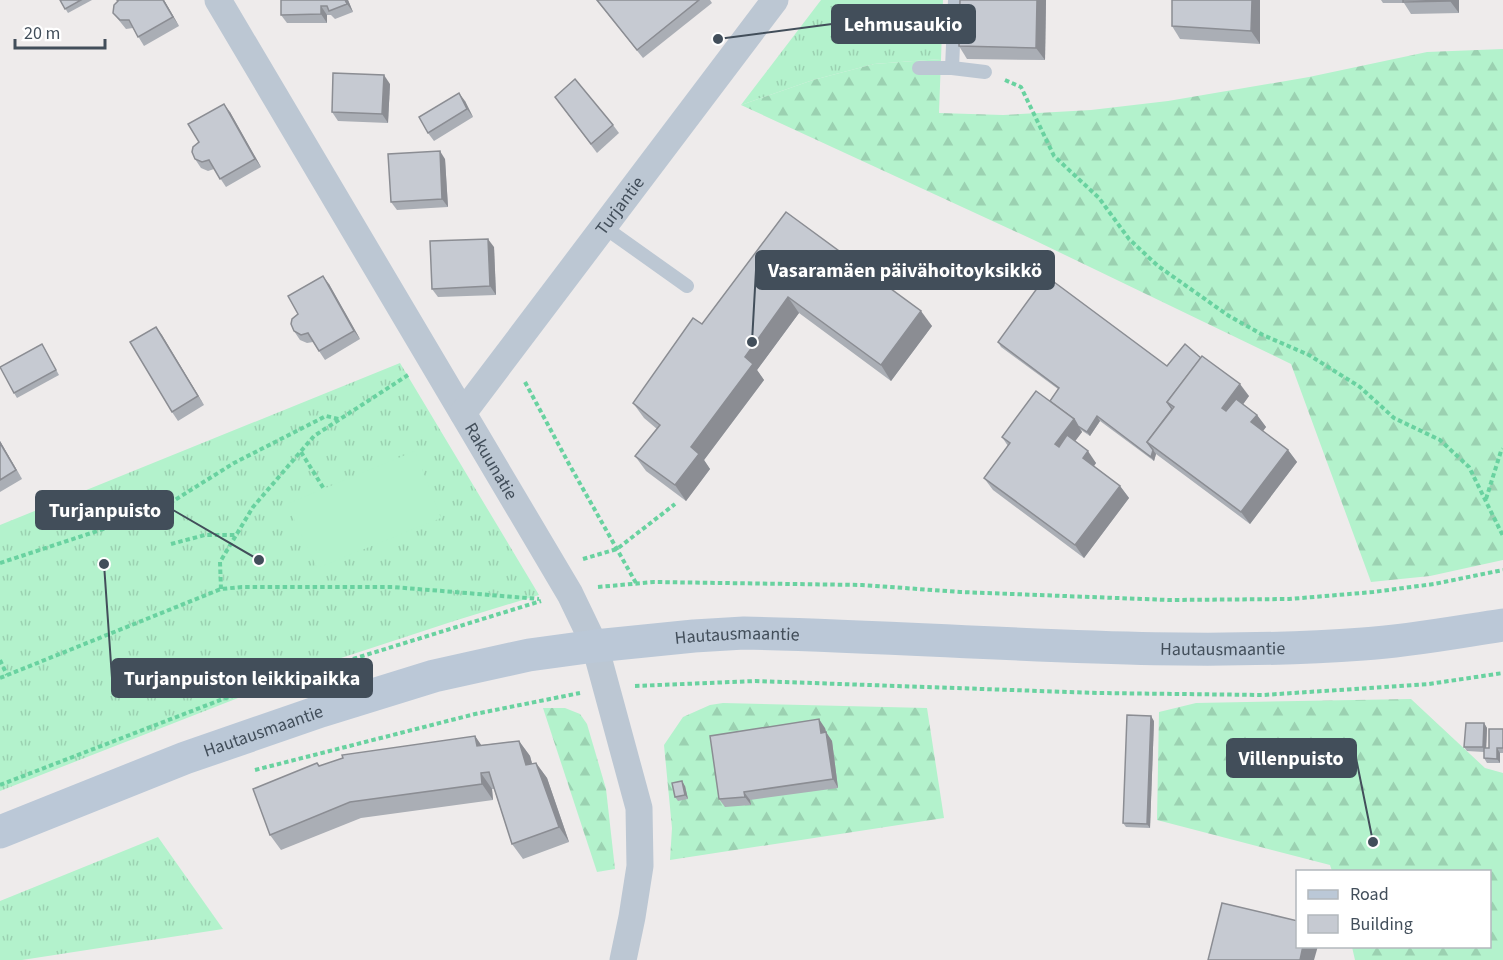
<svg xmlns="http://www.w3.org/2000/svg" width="1503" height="960" font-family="'Source Sans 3',sans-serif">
  <defs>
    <pattern id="grass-tufts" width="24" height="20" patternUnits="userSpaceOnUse" patternTransform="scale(1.5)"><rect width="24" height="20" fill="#b3f2cc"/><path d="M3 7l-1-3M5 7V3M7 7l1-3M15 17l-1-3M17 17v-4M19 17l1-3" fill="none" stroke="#9bd1b1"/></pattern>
    <pattern id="forest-firs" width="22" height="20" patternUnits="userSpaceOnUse" patternTransform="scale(1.5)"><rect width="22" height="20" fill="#b3f2cc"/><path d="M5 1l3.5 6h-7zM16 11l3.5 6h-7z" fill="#9bd1b1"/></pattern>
  </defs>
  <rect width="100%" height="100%" fill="#eeebeb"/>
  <g fill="url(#grass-tufts)">
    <path d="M821,0H943L941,59L874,64L813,80L741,105Z"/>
    <path d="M400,363L539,595L454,621L338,659L0,791V525Z"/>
    <path d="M158,837L223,929L22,960H0V901Z"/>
  </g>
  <g fill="url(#forest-firs)">
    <path d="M1503,49V560L1430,576L1371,582L1291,364L1036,241L741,105L813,80L874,64L941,59L939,113L1003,115L1091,110L1168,101L1309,77L1427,52Z"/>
    <path d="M1411,699L1485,768L1503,773V960H1355L1352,947L1490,946V872L1332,871L1330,865L1157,820L1159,712L1196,703Z"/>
    <path d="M723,703L927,708L944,818L670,860L672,828L664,745L683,717L710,705Z"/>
    <path d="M543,708H565L580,714L587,724L606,789L615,869L597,872Z"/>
  </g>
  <path fill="#b3f2cc" d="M415,451L441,518L317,568L287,504Z"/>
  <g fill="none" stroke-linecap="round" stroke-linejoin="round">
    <g stroke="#69d2a0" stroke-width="4" stroke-dasharray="4.5 3" stroke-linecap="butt">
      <path d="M1005,80L1021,87L1054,156L1099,198L1129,239L1158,266L1229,316L1263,335L1309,355L1360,387L1394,418L1440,440L1469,467L1503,536"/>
      <path d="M525,382L569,464L636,583"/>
      <path d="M301,452L324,489"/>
      <path d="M1486,499L1501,451L1503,449"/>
      <path d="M171,544L205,535H236"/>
      <path d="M583,559L617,549L675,504"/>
      <path d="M0,563L140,517L162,508L234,463L326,416L339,419"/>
      <path d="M598,587L654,582L862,585L960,592L1169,600L1289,599L1373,592L1434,584L1503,570"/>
      <path d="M221,589L220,562L253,507L314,436L408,375"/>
      <path d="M0,660L7,675"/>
      <path d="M0,678L221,589L242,587H393L539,599"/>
      <path d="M635,686L755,681L1097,693L1263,695L1429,684L1503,673"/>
      <path d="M255,770L475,714L580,693"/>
      <path d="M0,785L223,699L541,601"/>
    </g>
    <g stroke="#bcc7d3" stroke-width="14">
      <path d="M919,68H952L985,72"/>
      <path d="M952,68L955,0"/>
      <path d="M604,227L687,286"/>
    </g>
    <g stroke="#bcc7d3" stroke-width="27">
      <path id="s1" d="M218,0L570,594L595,646L639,808L640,866L632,917L623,960"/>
      <path id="s2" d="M463,413L775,0"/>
    </g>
    <path stroke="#bbc8d7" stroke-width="33" id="s3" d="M0,832L185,758L321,711L434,676L529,655L595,646L694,636L744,633C950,637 1157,659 1363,644C1410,641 1457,632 1503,625"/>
  </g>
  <g fill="#aaaeb5">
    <path d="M60,0H92L68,13Z"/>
    <path d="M164,0L179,26L144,46L133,28L126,29L113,13Z"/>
    <path d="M281,0H348L353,12L335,19L331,15H327V23H287L281,15Z"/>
    <path d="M596,0H710L712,3L643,58Z"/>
    <path d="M960,0H1046L1045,60L967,59L959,46Z"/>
    <path d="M1260,0V44L1180,39L1172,26Z"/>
    <path d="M1381,0H1459V13L1411,14L1404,3H1383Z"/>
    <path d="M390,84L388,123L338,121L332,112Z"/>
    <path d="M465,101L473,117L434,141L428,133Z"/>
    <path d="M561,105L613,125L619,133L597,153Z"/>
    <path d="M230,112L261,167L226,187L214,169L208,171L201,168L195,159Z"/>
    <path d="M445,159L448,207L397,210L391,202Z"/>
    <path d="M786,212L932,326L891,381L799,313L757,370L764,380L704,460L710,469L686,501L646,471L635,456L657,429L644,418L633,403L702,324Z"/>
    <path d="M494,247L496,295L438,297L432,289Z"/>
    <path d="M329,284L360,339L325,360L313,342L307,343L300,340L294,331Z"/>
    <path d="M156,327L204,405L178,421L172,412Z"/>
    <path d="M998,342L1167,366L1249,396L1243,404L1257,415L1266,427L1263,431L1288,450L1297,462L1250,524L1156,454L1154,461L1100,421L1090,436L1081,430L1082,432L1075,441L1096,463L1094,466L1120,486L1129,498L1084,558L993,490L984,478L1008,446L1002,437L1050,401L1058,389L1001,347Z"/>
    <path d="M42,344L59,375L17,398L14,393Z"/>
    <path d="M0,441L22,479L0,492Z"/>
    <path d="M1154,721L1150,828L1126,827L1123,823Z"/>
    <path d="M1484,723L1487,728L1486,748H1489L1503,729V753H1500V763H1487L1484,758V752L1467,751L1464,747Z"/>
    <path d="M825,728L826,732L832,741L838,788L750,800L751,805L725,807L719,799Z"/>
    <path d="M475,736L481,745L519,741L530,756L532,764L536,763L547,778L569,842L523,859L512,844L494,789H492L493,800L361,818L281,850L270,835L319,766Z"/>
    <path d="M685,786L688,799L678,801L675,797Z"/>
  </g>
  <g fill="#8b8d93">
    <path d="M163,0H164L179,26L173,17Z"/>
    <path d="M345,0H348L353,12L347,4Z"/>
    <path d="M1037,0H1046L1045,60L1036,48Z"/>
    <path d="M1252,0H1260V44L1251,31Z"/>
    <path d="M1450,0H1459V13L1450,1Z"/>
    <path d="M321,6L327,15V23L321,14Z"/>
    <path d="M384,75L390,84L388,123L382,114Z"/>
    <path d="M459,93L465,101L473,117L467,109Z"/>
    <path d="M224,104L230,112L261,167L255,159Z"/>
    <path d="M440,151L445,159L448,207L442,199Z"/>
    <path d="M488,239L494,247L496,295L490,286Z"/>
    <path d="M323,276L329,284L360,339L354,331Z"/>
    <path d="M788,297L799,313L757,370L764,380L704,460L710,469L686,501L675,485L691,447L745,357Z"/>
    <path d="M921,311L932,326L891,381L881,365Z"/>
    <path d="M156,327L162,335L204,405L198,396Z"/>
    <path d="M1240,384L1249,396L1231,421L1222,408Z"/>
    <path d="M1257,415L1266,427L1260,435L1251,422Z"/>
    <path d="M1097,416L1100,421L1090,436L1087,432Z"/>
    <path d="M1074,419L1082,432L1064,456L1055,444Z"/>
    <path d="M0,441L22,479L0,443Z"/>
    <path d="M1153,450L1156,454L1154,461L1151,457Z"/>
    <path d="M1288,450L1297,462L1250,524L1241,512Z"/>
    <path d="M1088,451L1096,463L1091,470L1083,458Z"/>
    <path d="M1120,486L1129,498L1084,558L1075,545Z"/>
    <path d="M1151,716L1154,721L1150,828L1147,824Z"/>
    <path d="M819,719L825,728L826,732L832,741L838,788L833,779L821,733Z"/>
    <path d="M1484,723L1487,728L1486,752L1483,747Z"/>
    <path d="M475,736L486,752L477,746Z"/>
    <path d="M519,741L530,756L537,781L526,765Z"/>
    <path d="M1497,748L1500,753V763L1497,759Z"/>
    <path d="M536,763L547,778L569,842L559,827Z"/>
    <path d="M481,773L492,789L493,800L482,784Z"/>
    <path d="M682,781L685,786L688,799L685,795Z"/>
    <path d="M744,792L750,800L751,805L745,797Z"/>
    <path d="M1303,946H1318L1314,960H1300Z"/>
  </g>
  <g fill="#c6cad2" stroke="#8b8d93" stroke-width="1.5">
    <path d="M60,0H81L65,9Z"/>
    <path d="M117,0H163L173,17L138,37L129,20H120L113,13L114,5L118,1Z"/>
    <path d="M281,0H345L347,4L329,11L327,6H321V14L281,15Z"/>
    <path d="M597,0H699L637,50Z"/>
    <path d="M960,0H1037L1036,48L959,46Z"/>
    <path d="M1172,0H1252L1251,31L1172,26Z"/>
    <path d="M1403,0H1450V1L1403,2Z"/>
    <path d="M333,73L384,75L382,114L332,112Z"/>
    <path d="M575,79L613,125L591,144L555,97Z"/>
    <path d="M459,93L467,109L428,133L419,117Z"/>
    <path d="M224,104L255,159L220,179L209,160L202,162L195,159L192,152L193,147L199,142L188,124Z"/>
    <path d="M440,151L442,199L391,202L388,154Z"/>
    <path d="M786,212L921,311L881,365L788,297L745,357L753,364L691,447L699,454L675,485L635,456L660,425L633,403L693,318L702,324Z"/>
    <path d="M488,239L490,286L432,289L430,241Z"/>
    <path d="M323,276L354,331L319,351L308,333L301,335L294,331L291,324L292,319L298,314L288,296Z"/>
    <path d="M1046,276L1167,366L1185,344L1201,358L1167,402L1172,409L1147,442L1153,450L1151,457L1097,416L1087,432L1078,426L1074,419L1050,401L1059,388L998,342Z"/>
    <path d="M156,327L198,396L172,412L130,342Z"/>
    <path d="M42,344L56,370L14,393L0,367Z"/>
    <path d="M1202,356L1240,384L1222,408L1226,411L1236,399L1257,415L1251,422L1288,450L1241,512L1147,442L1174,407L1167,402Z"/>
    <path d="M1036,391L1074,419L1055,444L1059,447L1067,435L1088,451L1083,458L1120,486L1075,545L984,478L1010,443L1002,437Z"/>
    <path d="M0,443L16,470L0,480Z"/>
    <path d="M1127,715L1151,716L1147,824L1123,823Z"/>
    <path d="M819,719L821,733L826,732L833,779L744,792L745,797L719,799L710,736Z"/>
    <path d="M1466,723H1484L1483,747H1464Z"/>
    <path d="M1489,729H1503V748H1497V759L1484,758V748H1489Z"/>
    <path d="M475,736L477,746L519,741L526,765L536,763L559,827L512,844L489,772L481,773L482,784L350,802L270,835L253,789L317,763L319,766L343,758L342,755Z"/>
    <path d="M682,781L685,795L675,797L672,783Z"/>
    <path d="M1222,903L1298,921V946H1303L1300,960H1208Z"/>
  </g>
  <g text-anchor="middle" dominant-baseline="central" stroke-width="6" stroke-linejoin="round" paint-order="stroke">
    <g font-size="18" fill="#424e5a" stroke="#fff">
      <text stroke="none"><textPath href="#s2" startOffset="260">Turjantie</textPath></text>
      <text stroke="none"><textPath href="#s1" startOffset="536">Rakuunatie</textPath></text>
      <text stroke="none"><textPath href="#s3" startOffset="768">Hautausmaantie</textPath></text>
      <text stroke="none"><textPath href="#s3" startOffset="1254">Hautausmaantie</textPath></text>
      <text stroke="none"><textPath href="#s3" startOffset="282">Hautausmaantie</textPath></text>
    </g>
  </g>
  <path fill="none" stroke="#424e5a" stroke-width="2" d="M718 39L832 24M752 342L756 270M259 560L173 510M104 564L112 678M1373 842L1356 758"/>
  <g fill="#424e5a" stroke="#fff" stroke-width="2">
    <circle cx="718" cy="39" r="6"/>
    <circle cx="752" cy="342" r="6"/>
    <circle cx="259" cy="560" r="6"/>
    <circle cx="104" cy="564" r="6"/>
    <circle cx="1373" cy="842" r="6"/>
  </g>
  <g fill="#424e5a" stroke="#424e5a" stroke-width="2">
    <rect x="832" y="5" width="143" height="38" rx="6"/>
    <rect x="756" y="251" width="298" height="38" rx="6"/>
    <rect x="36" y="491" width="137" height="38" rx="6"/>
    <rect x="112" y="659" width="260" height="38" rx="6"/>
    <rect x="1227" y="739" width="129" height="38" rx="6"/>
  </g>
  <g font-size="20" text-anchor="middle" font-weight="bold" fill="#fff">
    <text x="903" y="31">Lehmusaukio</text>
    <text x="905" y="277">Vasaramäen päivähoitoyksikkö</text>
    <text x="105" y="517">Turjanpuisto</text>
    <text x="242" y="685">Turjanpuiston leikkipaikka</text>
    <text x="1291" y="765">Villenpuisto</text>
  </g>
  <rect x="1296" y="870" width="195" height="78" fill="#ffffff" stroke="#b3b8bd" stroke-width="1.5"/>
  <rect x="1308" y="890" width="30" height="9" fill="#bbc8d7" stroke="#b3b8bd" stroke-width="1.5"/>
  <text x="1350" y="900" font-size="18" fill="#424e5a">Road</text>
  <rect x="1308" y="915" width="30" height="18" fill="#c6cad2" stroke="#b3b8bd" stroke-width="1.5"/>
  <text x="1350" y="930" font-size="18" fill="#424e5a">Building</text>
  <path d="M15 39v9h90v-9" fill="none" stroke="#424e5a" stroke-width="3"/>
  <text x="24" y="39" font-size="18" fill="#424e5a" stroke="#ffffff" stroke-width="4.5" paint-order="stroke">20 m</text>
</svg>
